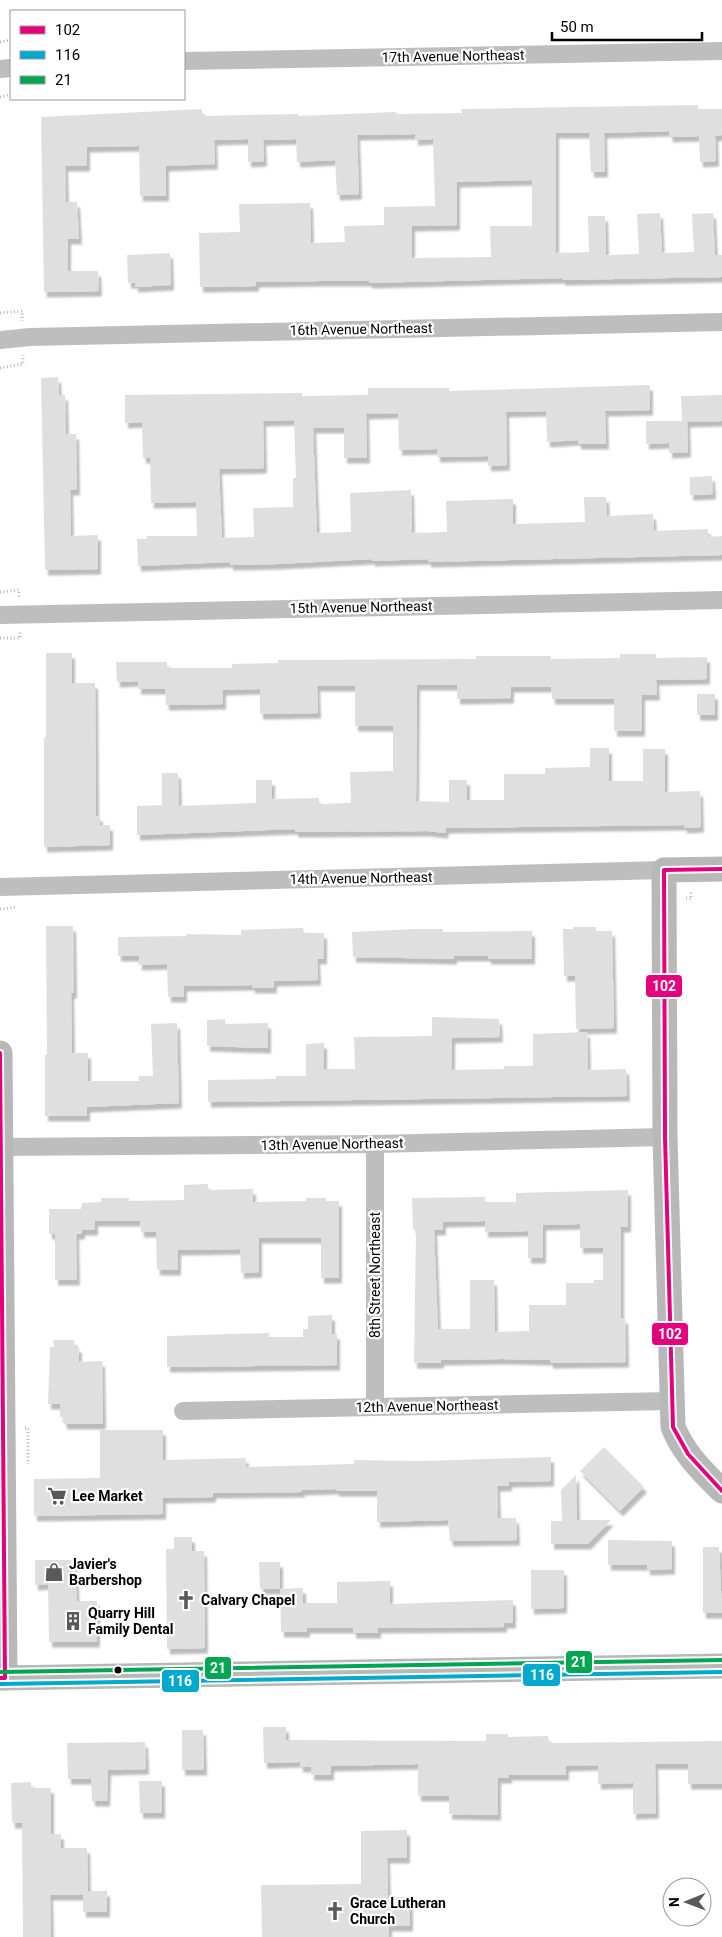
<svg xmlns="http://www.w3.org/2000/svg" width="722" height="1937" font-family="Roboto,sans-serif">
  <defs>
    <filter id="shadow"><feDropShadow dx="3" dy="5.5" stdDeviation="1" flood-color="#0004"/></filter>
  </defs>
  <rect width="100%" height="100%" fill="#fff"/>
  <g fill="#dfdfdf" fill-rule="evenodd" filter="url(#shadow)">
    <path d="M698,105V109H722V135L715,136L716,161L700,162L699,136L670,137L669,131L604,133L605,172H591L589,133H556V253L589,252L588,216H605L606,255L639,254L637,214L660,213L662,253L694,252L692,214L713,213L715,255H722V277L562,280V278L369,283V281H319L256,282V286L200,287L199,233L240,232L239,204L310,203L311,243L345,242L344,226L384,225V207L435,206L433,139L415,140V134L357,135L359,194L337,195L335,160L297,162L296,139L263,140L264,161L248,162V139L214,140L215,164L166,166V196H140L139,146L87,147V166H65L66,202H77L79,239H68V271H98L99,291L44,292L41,117L202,109V116L298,114V116L396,112L397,114L462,113L461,109ZM532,180V226H490L491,257L412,258V226L457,225V182Z"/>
    <path d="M170,253L171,285L135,287V283H128L127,255Z"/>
    <path d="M58,377L59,395H65L66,434H76L77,490H70L71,536L98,535V569L45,570L41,378Z"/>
    <path d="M650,385V410L605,411L606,444H578V440L547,442L546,411L506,412L507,465L488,466V456L437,457V449L399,450L398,413L366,414L367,458H344V428H313L317,533L351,532L350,493L411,490L412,533L447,532L446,501L513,499V524L585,522L584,497H606L607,516L653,514L654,531L708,529V537L722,536V555L428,562V559L372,561V559L277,564L230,565V562L138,566L137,539H147V536H197L196,502L151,503L150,458H143L142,422L125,423V395L302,393V396L368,395V388H449V391ZM294,420L296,478H293V507L253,508L254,537L222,538L219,469L264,468L263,421Z"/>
    <path d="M722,395V421L687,422L688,452L669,453V443L646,444V421H682L681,396Z"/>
    <path d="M712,476L713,494L690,495V477Z"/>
    <path d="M46,653H72V683H95L96,816H100V825H110V845L44,847V737H46Z"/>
    <path d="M620,654H656V658L707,657V679L656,680L657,695H642V731H614V699H552L551,687H511V698L457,699V685H417L416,801L449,802V780H467V800H504V774H545V768L590,767V748H609V781H643V749H665V792L700,791L701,827L684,828V825L446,828L445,833L427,831L295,832V829L137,835V806L162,805V773H178L179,806L256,803V780H272V799L319,798V804L351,803L350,772L393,771V726H355V686H317L318,713L260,714V689L223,690V704L166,705L165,689H138V681L117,682L116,662H167V668H232V664L278,663V660L476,659V656H551V659L620,658Z"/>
    <rect x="697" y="694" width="18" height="21"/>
    <path d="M46,926H73L74,993H71L72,1053H88V1081H139V1076H153L151,1024L177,1023L179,1103L87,1107V1116H45V1055H47Z"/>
    <path d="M573,927H596V931H612L614,1028L576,1029L575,976H564L563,929H573Z"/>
    <path d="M303,928L304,933H324V959H317L318,980L274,981V988H252V985L184,986V997H168L167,964L139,965V956H118V937L186,936V934L241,935V930Z"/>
    <path d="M415,929H443V932L532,931V959H488V956H454V959L353,957L352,932Z"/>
    <path d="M432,1017L499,1019L500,1037L452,1038V1070L504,1069V1066H533V1034L587,1032L588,1070L626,1069L627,1096L208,1102V1080L276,1079V1076H306V1044L324,1043V1069H355L354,1037L432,1036Z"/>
    <path d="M225,1019V1024L268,1023V1048L207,1046V1020Z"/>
    <path d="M208,1184V1190L253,1189V1202L306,1201V1198H326V1201H339V1278H321V1238H259V1272L241,1273L240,1249L178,1250V1270H157L156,1232H141L140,1221H95V1230H82V1234H76L77,1280H55V1234H49V1209H81L82,1203L101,1202V1198H129V1201L184,1200V1185Z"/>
    <path d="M628,1190V1227H621V1318H625L626,1362L550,1363V1360L502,1359L441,1360V1363H414L416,1230H413L412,1198L485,1197V1202H516V1193ZM485,1221V1232L528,1231V1258H543V1225L580,1224V1248H603V1280H594V1283H566V1305H529V1331L495,1332L494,1280H470V1329H438L434,1230H443V1222Z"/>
    <path d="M332,1315V1334H337V1365L167,1367V1336L269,1333V1337H303V1329H308V1316Z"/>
    <path d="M53,1340H74L75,1347H79V1362L102,1361L103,1424H64L63,1417H60V1404H48L50,1347H54Z"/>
    <path d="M100,1430H163V1460L246,1458V1467L354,1464V1460L423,1461L551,1457V1481L509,1482V1486H497L498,1518H516L517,1540L450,1541L448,1520L377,1522V1491H336V1489L302,1490V1492L213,1493V1497L163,1498V1514L34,1516V1479L100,1478Z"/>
    <path d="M604,1447L644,1487L620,1511L580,1471Z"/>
    <path d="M576,1475L577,1520H611L588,1544H551V1521H562L561,1490Z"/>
    <path d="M174,1537H192V1551H204L205,1648L167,1649L166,1549H174Z"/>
    <path d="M608,1540L672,1541V1569L647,1570V1565H608Z"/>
    <path d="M703,1547H719L722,1613H703Z"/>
    <path d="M35,1560H74L77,1601H97V1642H49L48,1584L35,1585Z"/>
    <path d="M259,1562H280V1589H260Z"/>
    <path d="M531,1570H564V1608L531,1609Z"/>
    <path d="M390,1581V1604L513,1600V1623H504V1627L378,1628V1633H353V1628H307V1632H281L280,1589L303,1588V1603H337V1582Z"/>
    <path d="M263,1727H286V1740L486,1741V1734H508V1737L548,1736L549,1741L553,1743L722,1741V1784H688V1764H655L656,1813L633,1814V1783L598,1784V1765L566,1766V1775H509V1778H498V1815L449,1814V1796H418V1764L331,1766V1775H311V1767H300V1762L264,1763Z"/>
    <path d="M182,1730H203L204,1770H182Z"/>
    <path d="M145,1742L146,1769L108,1770L107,1801H92L91,1779H68L67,1743Z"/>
    <path d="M139,1781H162V1813H140Z"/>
    <path d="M31,1782V1788H51V1834H61V1848H87L88,1891H107V1912H83V1895H50L51,1937H23L22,1823H12L11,1783Z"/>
    <path d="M407,1830V1858H387L388,1897H410V1926H389V1937H262L261,1885L361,1884V1831Z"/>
  </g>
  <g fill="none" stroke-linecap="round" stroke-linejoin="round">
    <g stroke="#b9b9b9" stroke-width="3" stroke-dasharray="1 2.5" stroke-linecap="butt">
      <path d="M0,42L11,40"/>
      <path d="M0,97L11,94"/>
      <path d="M0,313L22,311V321"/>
      <path d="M0,368L23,364V355"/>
      <path d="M0,592L19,590V597"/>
      <path d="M0,638H20V631"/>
      <path d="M686,898L691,899V890"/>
      <path d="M0,909L17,907"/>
      <path d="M25,1428H28V1464"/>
    </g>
    <g stroke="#bebebe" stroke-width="18">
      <path d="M184,61L722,51"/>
      <path d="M0,69L11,68"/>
      <path d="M0,340L30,337L722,322"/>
      <path d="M0,615L722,600"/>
      <path d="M0,887L664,870"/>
      <path d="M375,1144V1406"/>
      <path d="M0,1147L375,1144L665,1137"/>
      <path d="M183,1411L671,1401"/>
    </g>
    <g stroke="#b8b8b8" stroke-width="25">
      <path d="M722,869L664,870L665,1137L673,1427C684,1454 702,1471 722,1491"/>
      <path d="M0,1053L5,1678"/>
      <path d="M0,1678L722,1666"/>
    </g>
    <g stroke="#fff" stroke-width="8">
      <g id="bus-1">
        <path d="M722,869L664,870L665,1137L673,1427L688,1454L722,1491"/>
        <path d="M0,1053L5,1678H0"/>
      </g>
    </g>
    <g stroke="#fff" stroke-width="8">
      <path id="bus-2" d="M0,1684L722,1672"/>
    </g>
    <g stroke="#fff" stroke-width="8">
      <path id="bus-3" d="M0,1672L722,1660"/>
    </g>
    <use href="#bus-1" stroke="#e5007d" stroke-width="4"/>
    <use href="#bus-2" stroke="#00a9ce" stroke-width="4"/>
    <use href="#bus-3" stroke="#00a651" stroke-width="4"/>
  </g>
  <defs>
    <g id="supermarket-bare" transform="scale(1.5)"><path d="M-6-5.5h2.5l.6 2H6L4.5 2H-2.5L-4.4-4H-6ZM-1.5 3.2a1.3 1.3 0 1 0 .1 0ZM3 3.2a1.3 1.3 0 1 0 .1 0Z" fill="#595959" stroke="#fff" stroke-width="2.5" paint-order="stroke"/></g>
    <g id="shop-bare" transform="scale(1.5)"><path d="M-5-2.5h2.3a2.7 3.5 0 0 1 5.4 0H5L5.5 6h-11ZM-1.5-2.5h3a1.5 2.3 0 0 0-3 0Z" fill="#595959" stroke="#fff" stroke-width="2.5" paint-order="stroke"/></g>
    <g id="church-bare" transform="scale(1.5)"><path d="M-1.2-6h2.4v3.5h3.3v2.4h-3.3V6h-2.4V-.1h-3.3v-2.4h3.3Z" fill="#595959" stroke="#fff" stroke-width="2.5" paint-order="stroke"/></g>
    <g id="building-bare" transform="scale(1.5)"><path d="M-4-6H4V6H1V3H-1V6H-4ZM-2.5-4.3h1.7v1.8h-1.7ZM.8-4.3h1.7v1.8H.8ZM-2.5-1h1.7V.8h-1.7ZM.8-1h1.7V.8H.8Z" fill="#595959" stroke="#fff" stroke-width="2.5" paint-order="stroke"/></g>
  </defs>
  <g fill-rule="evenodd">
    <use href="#supermarket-bare" x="57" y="1496"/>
    <use href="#shop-bare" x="54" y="1572"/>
    <use href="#church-bare" x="186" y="1600"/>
    <use href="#building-bare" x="73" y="1621"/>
    <use href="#church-bare" x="335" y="1911"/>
  </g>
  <circle fill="#000" stroke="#fff" stroke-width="2" cx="118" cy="1670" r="4.5"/>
  <g text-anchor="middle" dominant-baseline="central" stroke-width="4.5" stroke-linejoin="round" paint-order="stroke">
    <g font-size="14" fill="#000" stroke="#fff">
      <text transform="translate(453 56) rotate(-1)">17th Avenue Northeast</text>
      <text transform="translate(361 329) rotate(-1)">16th Avenue Northeast</text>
      <text transform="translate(361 607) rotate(-1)">15th Avenue Northeast</text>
      <text transform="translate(361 878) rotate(-1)">14th Avenue Northeast</text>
      <text transform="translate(332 1144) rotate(-1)">13th Avenue Northeast</text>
      <text transform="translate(375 1275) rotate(-90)">8th Street Northeast</text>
      <text transform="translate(427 1406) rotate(-1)">12th Avenue Northeast</text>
    </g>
    <g font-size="14" font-weight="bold" fill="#000" stroke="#fff" text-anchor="start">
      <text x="72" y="1496">Lee Market</text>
      <text x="69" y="1564">Javier's<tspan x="69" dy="16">Barbershop</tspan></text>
      <text x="201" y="1600">Calvary Chapel</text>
      <text x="88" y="1613">Quarry Hill<tspan x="88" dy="16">Family Dental</tspan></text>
      <text x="350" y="1903">Grace Lutheran<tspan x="350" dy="16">Church</tspan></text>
    </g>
  </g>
  <g stroke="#fff" stroke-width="2">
    <rect x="645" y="974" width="38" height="24" rx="5" fill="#e5007d"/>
    <rect x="651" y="1322" width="38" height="24" rx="5" fill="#e5007d"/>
    <rect x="565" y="1650" width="28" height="24" rx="5" fill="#00a651"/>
    <rect x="204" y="1656" width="28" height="24" rx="5" fill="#00a651"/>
    <rect x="522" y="1663" width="39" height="24" rx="5" fill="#00a9ce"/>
    <rect x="161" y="1669" width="39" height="24" rx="5" fill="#00a9ce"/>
  </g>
  <g font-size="14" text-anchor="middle" font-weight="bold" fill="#fff">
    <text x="664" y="991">102</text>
    <text x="670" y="1339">102</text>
    <text x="579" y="1667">21</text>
    <text x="218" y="1673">21</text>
    <text x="542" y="1680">116</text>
    <text x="180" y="1686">116</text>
  </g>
  <rect x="10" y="10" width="175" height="90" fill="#ffffff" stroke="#999999"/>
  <rect x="20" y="26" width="25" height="8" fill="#e5007d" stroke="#999999"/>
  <text x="55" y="35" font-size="15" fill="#000000">102</text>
  <rect x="20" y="51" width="25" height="8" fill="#00a9ce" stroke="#999999"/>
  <text x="55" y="60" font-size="15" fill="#000000">116</text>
  <rect x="20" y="76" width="25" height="8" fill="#00a651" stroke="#999999"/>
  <text x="55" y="85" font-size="15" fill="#000000">21</text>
  <g transform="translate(687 1902) rotate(269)"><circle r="24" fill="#ffffff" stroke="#999999"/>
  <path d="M0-4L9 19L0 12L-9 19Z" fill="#595959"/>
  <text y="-8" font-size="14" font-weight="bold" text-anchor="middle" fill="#000000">N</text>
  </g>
  <path d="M552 32v8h150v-8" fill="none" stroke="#000000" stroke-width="2.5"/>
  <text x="560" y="32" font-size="15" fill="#000000" stroke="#ffffff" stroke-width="4" paint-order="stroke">50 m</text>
</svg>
